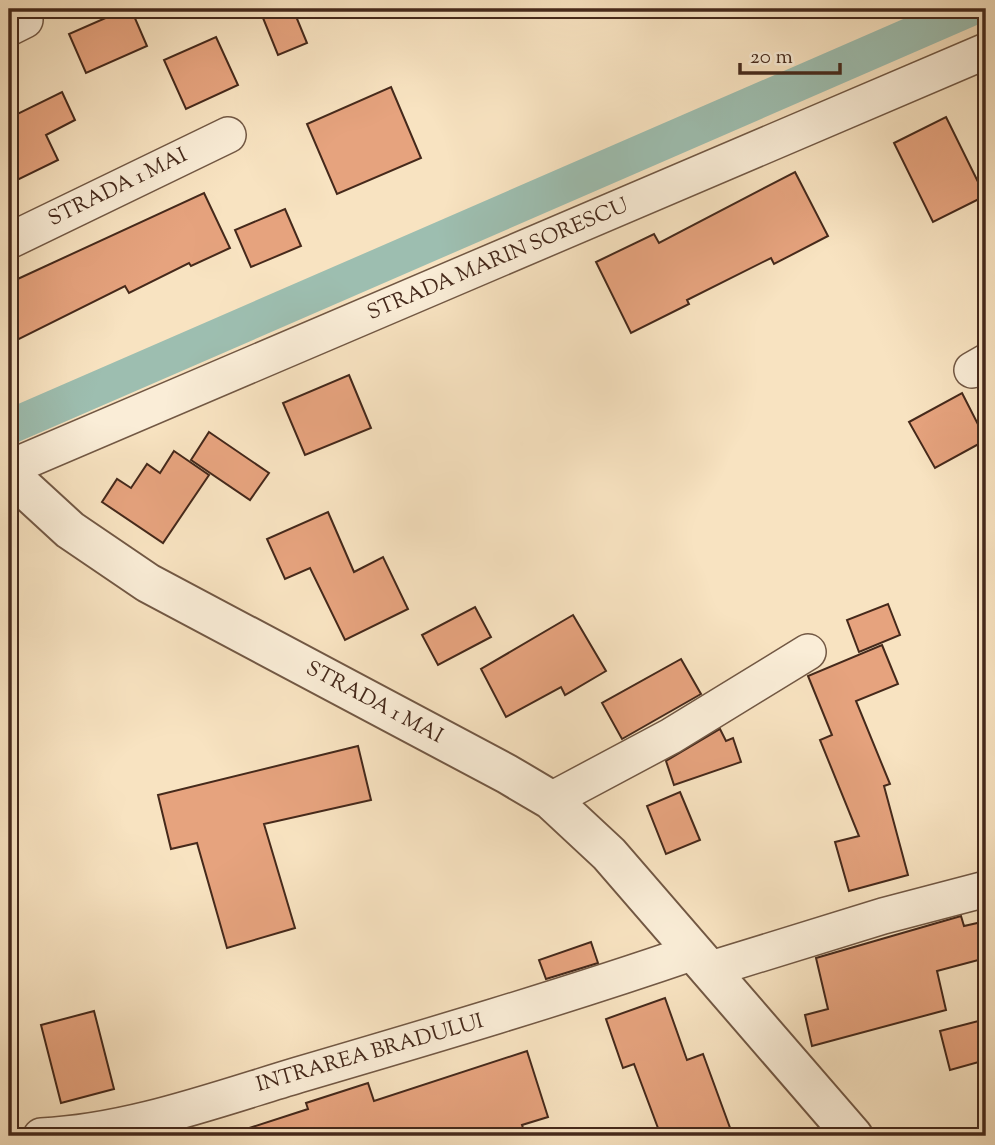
<svg xmlns="http://www.w3.org/2000/svg" width="995" height="1145" font-family="'Sorts Mill Goudy',serif">
  <rect width="100%" height="100%" fill="#f8e3c1"/>
  <filter id="stains"><feTurbulence type="fractalNoise" baseFrequency=".00286" numOctaves="4"/><feColorMatrix values="0 0 0 0 .2 0 0 0 0 .09 0 0 0 0 .02 0 0 0 .5 -.17"/></filter>
  <radialGradient id="worn" r=".72"><stop offset=".6" stop-color="#630" stop-opacity="0"/><stop offset="1" stop-color="#630" stop-opacity=".3"/></radialGradient>
  <g fill="none" stroke-linecap="round" stroke-linejoin="round">
    <path stroke="#9dbeb0" stroke-width="35" d="M9,427L970,9"/>
  </g>
  <g fill="#e6a37e" stroke="#45291b" stroke-width="2">
    <path d="M126,9H131L147,46L86,73L69,34Z"/>
    <path d="M285,9H293L307,43L278,55L263,18Z"/>
    <path d="M216,37L238,85L186,109L164,60Z"/>
    <path d="M391,87L421,158L337,194L307,124Z"/>
    <path d="M62,92L75,120L46,135L58,160L9,184V118Z"/>
    <path d="M946,117L985,196L933,222L894,143Z"/>
    <path d="M795,172L828,236L774,264L771,258L687,300L689,304L631,333L596,262L654,234L659,243Z"/>
    <path d="M204,193L230,248L191,266L189,263L129,293L125,286L9,344V283Z"/>
    <path d="M285,209L301,246L251,267L235,230Z"/>
    <path d="M349,375L371,428L305,455L283,403Z"/>
    <path d="M962,393L986,440L935,468L909,422Z"/>
    <path d="M209,432L269,473L250,500L191,460Z"/>
    <path d="M174,451L209,475L163,543L102,502L117,479L131,488L147,464L160,473Z"/>
    <path d="M328,512L354,572L383,557L408,609L345,640L310,568L285,579L267,539Z"/>
    <path d="M888,604L900,635L859,652L847,620Z"/>
    <path d="M475,607L491,637L438,665L422,635Z"/>
    <path d="M573,615L606,671L565,695L561,687L506,717L481,669Z"/>
    <path d="M882,645L898,684L856,701L890,784L884,786L908,875L849,891L835,842L859,836L820,740L832,735L808,676Z"/>
    <path d="M681,659L701,694L622,739L602,703Z"/>
    <path d="M720,729L726,741L733,738L741,762L674,785L666,761Z"/>
    <path d="M358,746L371,800L264,824L295,928L227,948L197,843L171,849L158,795Z"/>
    <path d="M680,792L700,840L666,854L647,806Z"/>
    <path d="M961,916L964,926L986,921V958L937,971L946,1010L812,1046L805,1015L828,1009L816,958Z"/>
    <path d="M591,942L598,963L546,979L539,960Z"/>
    <path d="M665,998L687,1060L703,1054L733,1136H661L634,1064L623,1068L606,1019Z"/>
    <path d="M94,1011L114,1089L61,1103L41,1025Z"/>
    <path d="M986,1019V1060L950,1070L940,1031Z"/>
    <path d="M527,1051L548,1117L522,1125L524,1131L507,1136H241L240,1131L308,1109L306,1103L368,1083L374,1101Z"/>
  </g>
  <g fill="none" stroke-linecap="round" stroke-linejoin="round">
    <g stroke="#725844" stroke-width="38">
      <g id="minor">
        <path d="M9,28L25,20"/>
        <path d="M9,241L228,135"/>
        <path d="M972,370L986,362"/>
        <path d="M9,468L986,51"/>
        <path d="M551,800L671,736L808,652"/>
        <path d="M708,970L883,916L986,889"/>
        <path d="M41,1136C128,1132 215,1100 298,1075C431,1036 563,997 694,952"/>
      </g>
    </g>
    <g stroke="#725844" stroke-width="42">
      <path id="tertiary" d="M9,474L70,530L148,583L507,774L551,800L609,854L853,1136"/>
    </g>
    <use href="#minor" stroke="#faedd7" stroke-width="35"/>
    <use href="#tertiary" stroke="#faedd7" stroke-width="38"/>
  </g>
  <g text-anchor="middle" dominant-baseline="central" stroke-width="6" stroke-linejoin="round" paint-order="stroke">
    <g font-size="21" fill="#45291b" stroke="#faedd7">
      <text transform="translate(118 188) rotate(-26)">STRADA 1 MAI</text>
      <text transform="translate(498 260) rotate(-23)">STRADA MARIN SORESCU</text>
      <text transform="translate(374 703) rotate(28)">STRADA 1 MAI</text>
      <text transform="translate(370 1054) rotate(-16)">INTRAREA BRADULUI</text>
    </g>
  </g>
  <rect width="995" height="1145" fill="none" stroke="#f8e3c1" stroke-width="35"/>
  <rect x="10" y="10" width="974" height="1124" fill="none" stroke="#45291b" stroke-width="3.5"/>
  <rect x="18" y="18" width="960" height="1110" fill="none" stroke="#45291b" stroke-width="2"/>
  <path d="M740 63v10h100v-10" fill="none" stroke="#45291b" stroke-width="3.5"/>
  <text x="750" y="63" font-size="21" fill="#45291b" stroke="#faedd7" stroke-width="5" paint-order="stroke">20 m</text>
  <rect width="100%" height="100%" filter="url(#stains)"/>
  <rect width="100%" height="100%" fill="url(#worn)"/>
</svg>
